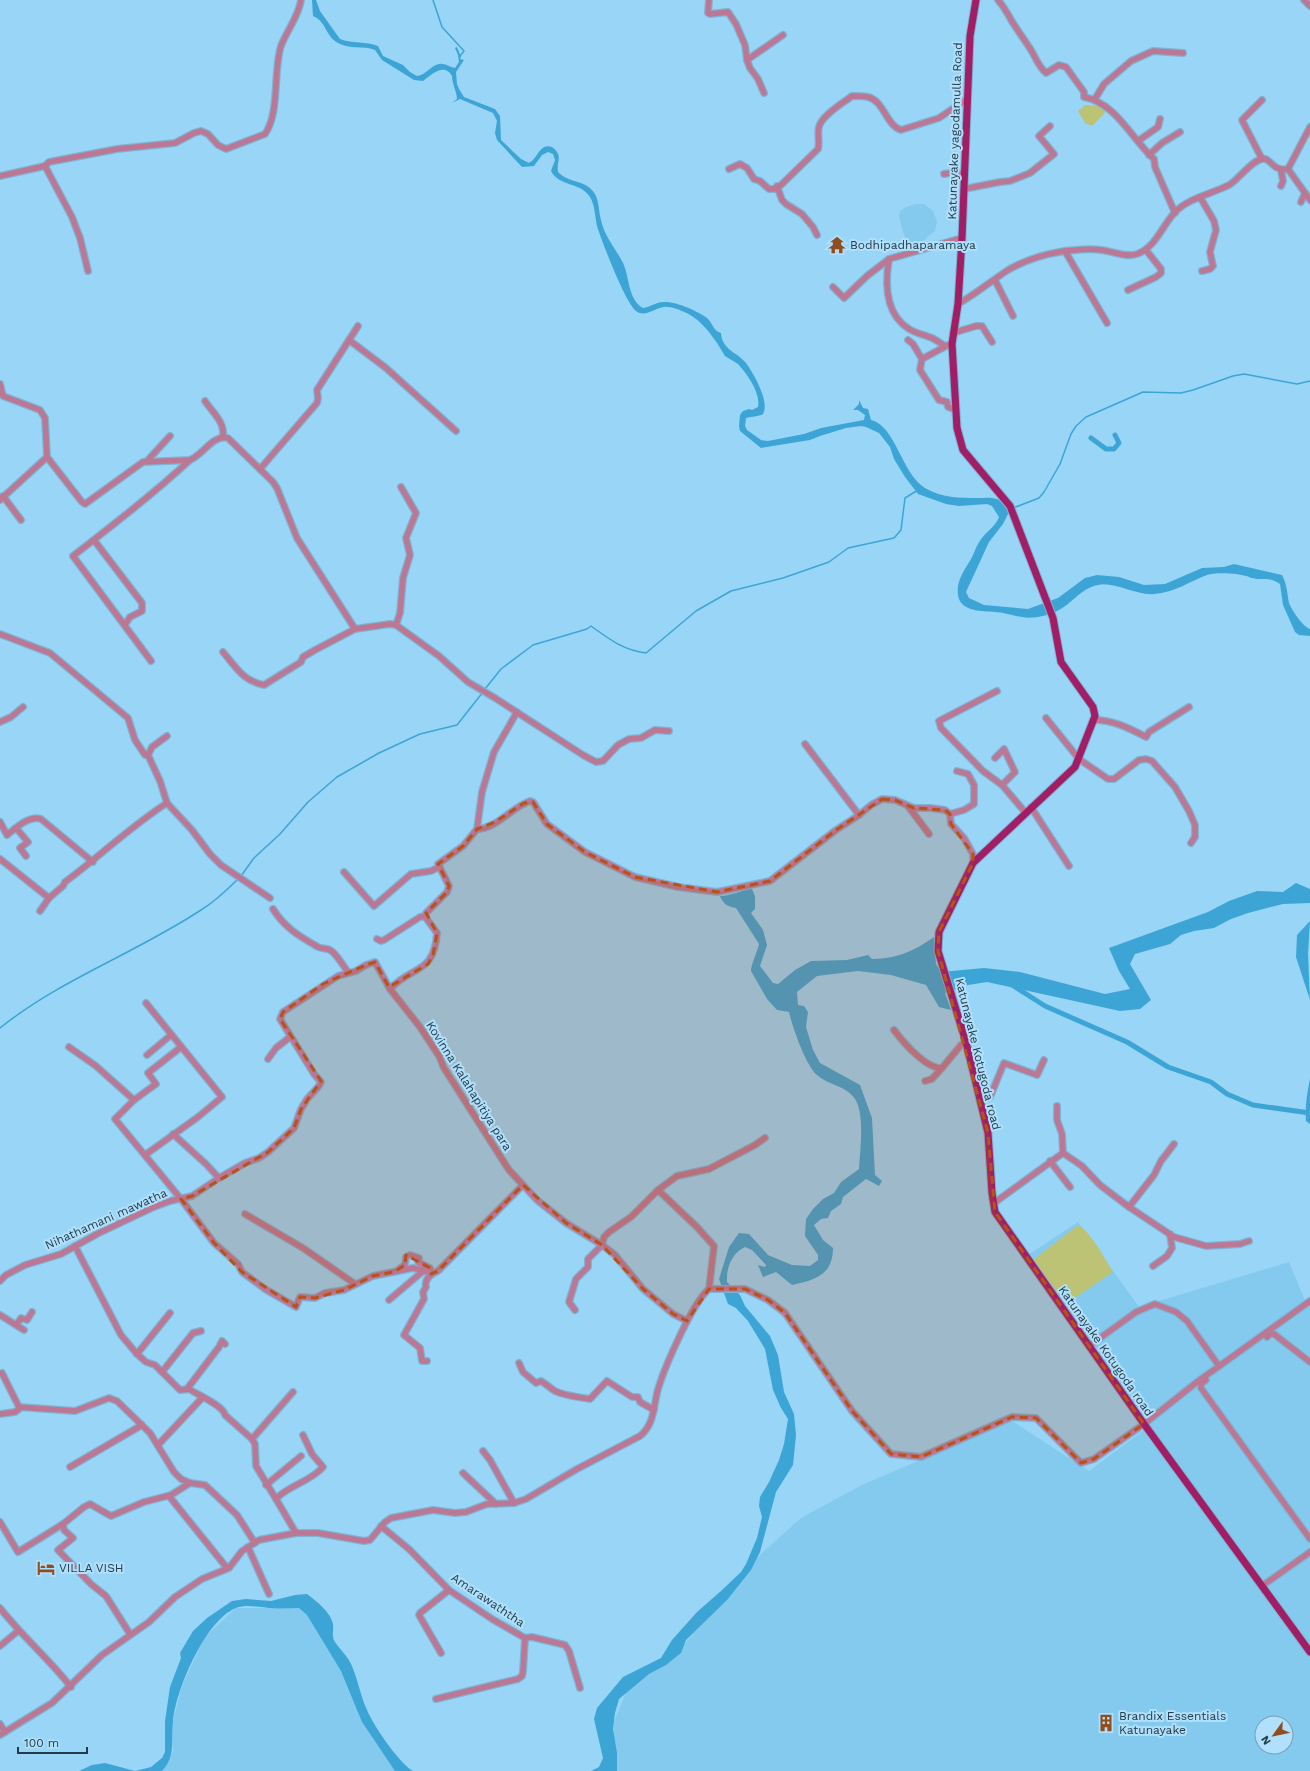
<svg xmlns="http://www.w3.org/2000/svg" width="1310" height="1771" font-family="'Work Sans',sans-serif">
  <rect width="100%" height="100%" fill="#98d5f7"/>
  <g fill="#84caef" fill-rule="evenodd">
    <path d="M916,204H924L933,211L937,221L935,231L928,236L926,239L916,245L909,246L903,232L899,216L900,211L906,207Z"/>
    <path d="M1078,1222L1139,1307L1289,1262L1306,1303L1310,1301V1771H611L614,1722L630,1683L669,1662L759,1556L801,1518L864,1484L1012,1421L1089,1471L1148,1427L1028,1255ZM1262,1723H1286V1747H1262Z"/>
    <path d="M236,1608H299L325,1630L373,1739L398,1771H159L173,1752V1721L182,1686L204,1638Z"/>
  </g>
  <g fill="#bcc375">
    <path d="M1085,105L1101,106L1105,111L1104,114L1092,126L1085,123L1078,111Z"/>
    <path d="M1078,1225C1091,1232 1105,1259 1113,1272L1066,1304L1033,1260Z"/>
  </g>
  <g fill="#3da5d6">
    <path d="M312,0H316L320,11L340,39C352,44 366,41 378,46L383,56L403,65L410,72L417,76C426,75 430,66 439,64C445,63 449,67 455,68L459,62L458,55L455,48L457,47L461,57L460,59L464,60L456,72L457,84L459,89L464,97L495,109L500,116L501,140L521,159L529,163C538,159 539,143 552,147C564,156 556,161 558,172C569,184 588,179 596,196C599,203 599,213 601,220C604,235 615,248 622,261C630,275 627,299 643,308C650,307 656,302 664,302C675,301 698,311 707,318C713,323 713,331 721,333C722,350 737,352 746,363C754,374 770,402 763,414C758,417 752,416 746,418L745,426L747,430L761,440L768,441L804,434L821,428L864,420L865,415L858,410H853L859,404V400L863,408L868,409L871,420C896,426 901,473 925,488C942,498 959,498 978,498C984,498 991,497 997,499C1002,501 1006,507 1009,512L1003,524L989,542L966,592L969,598L984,605L1028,609L1058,598L1085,578L1097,575L1119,577L1144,585L1165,584L1202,568L1224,567L1234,564L1282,575C1287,584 1287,593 1289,603C1291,609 1303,627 1310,629V636L1299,635L1295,632L1283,605L1280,584C1269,576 1263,581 1252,578C1250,578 1248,576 1246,576C1238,573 1215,572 1207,575C1188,582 1176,592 1154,594C1137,596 1113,581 1098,585C1081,588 1072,604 1057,611C1048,616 1032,619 1022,617C1013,616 1004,612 995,612C983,611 960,612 958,595C956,581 964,571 971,559C975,552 976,545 982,538C987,531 996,526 999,517L992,506L987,504L959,506L946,504L918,494L905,477L894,459L890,447L879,433L866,427L861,426L846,428L820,436L810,440L761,448L740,431L739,426L740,415L743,411L749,409L752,410L758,407C761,393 747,374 738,364C734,361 729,359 725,356C722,352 720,347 717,343C708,330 698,317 682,311C677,309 670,306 664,307C655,308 645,318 636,311C625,302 602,242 597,226C595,217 595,205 590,197C581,182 559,187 551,171L555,160L553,154L548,152L542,155L534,166L522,167L497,140L495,133L497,121L493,113L460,99L452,103L457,99C457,92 452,84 452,76C444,62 431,75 423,81L414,80L382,60L375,50C363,45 350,50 338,43C325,36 327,22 313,16Z"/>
    <path d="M1296,883L1310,889V903L1283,904L1248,913L1231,919L1214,928L1194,931L1181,935L1170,944L1135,954L1130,964L1151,1000L1140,1009L1120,1011L987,982L968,985L945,993L951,1010L939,1007L926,985L891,975L858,971L817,976L797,992L798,1005L804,1006L808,1012L806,1027L813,1050L820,1063L860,1085L872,1118L875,1175L882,1181L879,1186L866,1179L843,1197L841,1204L831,1211L828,1218L821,1219L814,1225L823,1240L833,1248C833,1275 815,1280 792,1285L776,1272L763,1277L758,1265L765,1267L766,1265L752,1250L745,1247C732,1253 726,1268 727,1282L740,1295L745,1306L770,1336L778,1355L784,1392L794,1414L796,1435L793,1465L776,1492L760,1552L751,1570L727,1600L686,1640L681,1653L666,1665L649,1674L619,1699L615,1713L613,1729L617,1753V1771H591L599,1767L603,1758L594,1719L597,1708L623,1677L661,1658L672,1640L697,1612L721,1591L741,1572L746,1564L757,1538L762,1517L759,1506L760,1497L769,1482L779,1460L784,1444L788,1419L781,1408L773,1390L765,1349L748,1321L736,1308L728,1304L719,1279L729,1247L739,1233L749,1234L768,1255L792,1265L810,1266L818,1260V1255L805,1236L806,1219L813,1209L823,1199L834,1193L841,1182L859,1169C860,1151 865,1114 855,1099C847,1086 828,1085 817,1075C806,1066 792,1026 789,1012L777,1010L767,999L751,971C751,964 757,953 759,944L736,908C728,907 723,904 720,896C731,896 741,890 752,889L755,896V909L751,913L763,930L767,945L760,966L773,983L778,984L795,970L811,961L847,960L868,955L872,959C899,958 912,952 934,937L936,964L941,972L984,968L1020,972L1105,994L1130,989L1119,971L1109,948L1208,912L1229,901L1257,891L1283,892Z"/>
    <path d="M1310,921L1308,954L1310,1000L1296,957L1297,935Z"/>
    <path d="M1310,1079V1124L1306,1121C1305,1106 1307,1093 1310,1079Z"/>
    <path d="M307,1594C317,1602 330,1611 333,1624C334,1630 331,1636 335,1642C340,1650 347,1655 351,1664C358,1679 360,1695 367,1710C373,1725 399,1763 413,1771H395L362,1722L341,1671L307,1615L299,1608C289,1608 279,1609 269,1608C258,1607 246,1604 236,1608C205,1620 175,1692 173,1722C171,1740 176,1757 162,1771H79L92,1765L105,1763L135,1771L151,1767L162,1758L165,1752V1721L170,1687L181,1658L180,1653L193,1631L207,1618L232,1601L246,1599L271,1601L295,1595Z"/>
  </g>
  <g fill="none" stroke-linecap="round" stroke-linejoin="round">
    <g stroke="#3da5d6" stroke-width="1.5">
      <path d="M433,0L442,27L464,51L460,56"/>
      <path d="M1013,508L1039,498L1044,492L1060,464L1071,434L1076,426L1086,417L1143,392L1181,393L1193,390L1233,376L1244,374L1297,384L1310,381"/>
      <path d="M485,689L501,669L533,645L587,629L591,626C609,639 623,650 646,653L696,611L731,591L783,578L829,562L848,548L894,538L901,530L905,498L918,490"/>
      <path d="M241,876L254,858L280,834L308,802L337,777L379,753L420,734L457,725L483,692"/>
      <path d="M0,1028C61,979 136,953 201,910C214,902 227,890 238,879"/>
    </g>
    <g stroke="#3da5d6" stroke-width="5">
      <path d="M1091,438L1106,449H1114L1119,443L1115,435"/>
      <path d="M1012,985L1045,1006L1127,1042L1168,1067L1211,1082L1227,1094L1253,1105L1310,1113"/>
    </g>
    <g stroke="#7eb3d1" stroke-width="8">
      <g id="minor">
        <path d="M709,0L708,13L710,14L728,12L736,24L745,45L747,60L750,68L758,79L764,93"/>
        <path d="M998,0C1007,10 1008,16 1015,26C1020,34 1026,42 1031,50C1036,58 1038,66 1046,73L1059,65L1066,67L1084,92V97C1116,103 1131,138 1154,159L1155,167L1175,213"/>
        <path d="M1304,0L1310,6"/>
        <path d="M747,60L783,35"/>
        <path d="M1095,99L1104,84L1131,61L1153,51L1183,53"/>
        <path d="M1138,141L1158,127L1160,119"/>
        <path d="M1149,155L1162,143L1180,132"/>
        <path d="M1262,159L1242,120L1262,100"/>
        <path d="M45,166L72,217L80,238L88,271"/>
        <path d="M729,169L740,164L747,168L754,179L760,181L769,189H774L781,185L818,149C820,141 817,134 819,127C821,116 843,103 852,96C857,96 863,96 868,97C884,101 886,125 901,130L939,118L967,99"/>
        <path d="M1288,169L1310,127"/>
        <path d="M1281,170L1283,181L1281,186"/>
        <path d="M944,174L957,172L964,175"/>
        <path d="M0,176L45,166L49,162L117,149L175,143L194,133L201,131L208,134L218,145L226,149L265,134C280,113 273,70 281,46C287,30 299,16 301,0"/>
        <path d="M777,186L782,200L786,204L802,214L813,227L817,235"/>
        <path d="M964,189L1000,182L1010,181L1030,173L1054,154L1039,136L1050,126"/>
        <path d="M1200,197L1214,221L1216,230L1210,252L1213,266L1210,269L1202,271"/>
        <path d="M1301,202L1305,193"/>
        <path d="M1065,251L1107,323"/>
        <path d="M889,259C885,283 885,314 909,329C915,333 922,334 929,337C934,338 940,343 945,346"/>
        <path d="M995,280L1013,316"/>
        <path d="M833,287L844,298L867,276L889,259L962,238"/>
        <path d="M1128,290L1156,277L1161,273V269L1146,250"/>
        <path d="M958,304C976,294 991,281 1008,270C1025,260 1045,254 1065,251C1076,250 1090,248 1101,250C1112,251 1126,258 1137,254C1156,247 1162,226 1175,212C1189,198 1211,194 1229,185C1239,179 1251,161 1262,159C1271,157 1272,172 1288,169L1310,200"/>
        <path d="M953,333L976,326H982L992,342"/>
        <path d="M349,340L386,368L456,431"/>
        <path d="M908,340L913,344L922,359"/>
        <path d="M948,345L922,359L920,370L939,400L947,402L948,407L956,410"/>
        <path d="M0,384L3,396L40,410L45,418L47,457L82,502L85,504L143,462L190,460C203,455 213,434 228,438L273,482L277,488L297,538L355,629"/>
        <path d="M205,401C213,413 225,422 223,437"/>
        <path d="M147,461L170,436"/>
        <path d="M260,469L317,403L318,398L317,390L358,326"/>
        <path d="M3,496L21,520"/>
        <path d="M0,500L47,457"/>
        <path d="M94,540L142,603V611L130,617L126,623"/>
        <path d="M396,625L400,613L403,578L410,555L406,538L416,513L401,487"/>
        <path d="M0,634L50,653L128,718L135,740L145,755H148"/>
        <path d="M223,652C236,667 243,681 264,685L301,662L303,657L315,650L355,629L390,624L396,625L439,656L468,682L495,698L583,755L596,762L603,761L618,745L629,739L641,738L655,730L669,731"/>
        <path d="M151,661L73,556C113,525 153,494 190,460"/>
        <path d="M997,691L939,721L941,728L983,771L1002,785"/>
        <path d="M517,712L494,752L482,792L477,829L463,846L438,864L449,886L447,892L426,913V918L437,933C434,975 412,965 390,989L420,1027L439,1056L444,1068L509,1170L537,1200L566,1223L602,1245L615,1255L643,1289L673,1314L687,1321"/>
        <path d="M1046,718L1079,759L1108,779H1114L1139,760L1146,759L1152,761L1175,787L1189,811L1195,825V837L1191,843"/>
        <path d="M1094,720C1113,720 1129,728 1146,737L1149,732L1189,707"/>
        <path d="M0,722L11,717L23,707"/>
        <path d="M167,736L152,747L148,755L160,781L167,803L192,830L210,854L221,865L270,898"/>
        <path d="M805,744L859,815"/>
        <path d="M995,758L1004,749L1015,772L1002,785L1025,812"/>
        <path d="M908,806L929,834"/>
        <path d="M1031,807L1069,866"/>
        <path d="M950,814L964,810L974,804V785L968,774L957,771"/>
        <path d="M0,822L7,835C16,828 29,815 41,819L93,862"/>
        <path d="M16,828L28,842L20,848L26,856"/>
        <path d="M477,829C496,829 512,807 530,801L533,802L547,824L585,852L635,877L678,887L717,892L770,881L836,830L859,815L871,805L882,799L895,800L914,808H930L945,810L950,814L951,824L964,838L973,854V863"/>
        <path d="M0,859L49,898"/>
        <path d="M344,872L374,906L411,874L431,871L439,867"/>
        <path d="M273,909C285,928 299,936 318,947C322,949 327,948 330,950C337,954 343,966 348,972"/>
        <path d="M40,911L49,898L63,886L65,882C99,857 131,826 167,803"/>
        <path d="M377,939L381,941L384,940L420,917L426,916"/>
        <path d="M894,1030C903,1042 926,1069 942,1068L961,1045L966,1042"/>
        <path d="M69,1047L96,1066L134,1100"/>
        <path d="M181,1047L148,1073L156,1084L134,1100L115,1119L181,1199L214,1243L238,1264L242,1272L265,1289L296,1307L300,1297L315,1298L325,1293L344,1290L373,1276L413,1268L427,1271"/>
        <path d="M147,1055L171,1035"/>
        <path d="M268,1059L276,1048L290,1037"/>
        <path d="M925,1081L932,1079L942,1068"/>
        <path d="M981,1100L990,1097L1004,1063L1037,1075L1044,1060"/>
        <path d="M1057,1106V1120L1062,1134L1063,1153"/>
        <path d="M173,1134L206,1164L219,1178"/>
        <path d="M145,1155L198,1117L222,1097L146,1003"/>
        <path d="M1050,1161L1070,1187"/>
        <path d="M658,1190L697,1227L714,1246L709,1289"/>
        <path d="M994,1203L1063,1153L1082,1166L1100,1185L1129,1207L1174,1237L1206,1246L1240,1244L1249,1241"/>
        <path d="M1129,1207L1154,1175L1161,1161L1174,1144"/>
        <path d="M245,1214L303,1248L355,1284"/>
        <path d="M75,1246L121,1335L137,1354L146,1362L155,1365L180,1390L189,1389C198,1395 224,1406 225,1415L252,1439L255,1444L256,1466L276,1499"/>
        <path d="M1153,1266L1167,1256L1172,1248L1170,1234"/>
        <path d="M0,1281L6,1275L25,1265L61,1254L97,1234L154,1207L170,1201L192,1196L219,1178L245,1163L259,1158L268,1152L294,1128L301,1109L307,1099L318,1087L321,1082L314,1074L280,1019L283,1012L338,976L356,971L366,965L375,962L390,989"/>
        <path d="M389,1300L422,1272L427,1271L431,1274L430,1268L418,1262L419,1258L410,1255L406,1257L405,1265L399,1269"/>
        <path d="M575,1310L569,1302L576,1279L588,1267V1259L602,1245L604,1237L609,1232L631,1217L658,1190L677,1176L709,1169L755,1145L765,1138"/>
        <path d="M0,1315L24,1330"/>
        <path d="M17,1324L21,1318L27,1320L32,1312"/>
        <path d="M1267,1337L1270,1334H1274L1310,1362"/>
        <path d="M1089,1346L1136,1312L1155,1304L1176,1312L1187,1321L1219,1366"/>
        <path d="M137,1354L170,1313"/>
        <path d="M427,1361H422L420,1348L404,1335L424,1299L423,1292L426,1287C424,1279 431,1274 438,1271L523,1185"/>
        <path d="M519,1363L523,1372L536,1383L541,1381C546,1384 550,1388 555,1391C565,1396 579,1397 590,1399L607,1381L632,1397H638L640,1402L654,1410"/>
        <path d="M162,1372L193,1333L201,1331"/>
        <path d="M1206,1380L1201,1384V1388L1310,1539"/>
        <path d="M187,1389L219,1347L222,1341L225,1344"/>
        <path d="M19,1407L75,1411L109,1398L117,1401L150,1433L174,1472L181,1479L190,1483L205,1485L237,1515L255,1543"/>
        <path d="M0,1414L15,1412L19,1409V1407L2,1373"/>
        <path d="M252,1439L293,1392"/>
        <path d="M158,1445L202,1398"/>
        <path d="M483,1451L490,1460L514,1503"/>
        <path d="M70,1467L142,1425"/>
        <path d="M463,1473L496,1504"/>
        <path d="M266,1485L301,1456"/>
        <path d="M169,1496L227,1568"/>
        <path d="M0,1522L18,1552L63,1524"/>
        <path d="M381,1526L409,1549L449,1590L492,1619L525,1638L523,1672L522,1676L518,1679L436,1699"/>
        <path d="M296,1533L276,1499C289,1485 310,1482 323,1467L312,1454L303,1435"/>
        <path d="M248,1547L269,1594"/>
        <path d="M1262,1586L1310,1552"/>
        <path d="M0,1608C22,1636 49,1659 71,1687"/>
        <path d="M130,1634L106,1596L91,1584L58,1550L73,1538L64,1530L63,1524L84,1507L90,1504L111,1516L144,1502L171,1495L190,1483"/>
        <path d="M525,1638L532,1637L565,1645L569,1651L580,1688"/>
        <path d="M0,1646L18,1631"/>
        <path d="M441,1653L419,1615L420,1613L449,1590"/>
        <path d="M0,1724L5,1732"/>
        <path d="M0,1735L52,1703L102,1655L149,1622L175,1597L202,1579L229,1568L242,1551L259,1540L296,1533H318L364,1541L370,1540L385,1522L391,1518L433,1510L455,1513L466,1512L487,1504L514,1503L526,1499L577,1469L640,1436C656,1423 653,1403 659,1386C666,1364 693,1302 709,1289H745L768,1300L785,1313L852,1411L891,1454L921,1457L1012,1417L1036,1418L1081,1463L1094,1459L1144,1424L1197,1382L1310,1301"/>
      </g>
    </g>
    <g stroke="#7eb3d1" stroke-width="9">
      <path id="major" d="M976,0L970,36L962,238L958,304L952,344L957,428L963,450L1010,506L1053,618L1061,662L1093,707L1095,716L1075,767L973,863L939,932L938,951L966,1042L988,1133L992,1193L995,1212L1144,1424L1310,1652"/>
    </g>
    <use href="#minor" stroke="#bc7794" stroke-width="5.5"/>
    <use href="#major" stroke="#a11e66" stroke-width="7"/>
  </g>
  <path fill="#b7521b" fill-opacity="0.2" stroke="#b7521b" stroke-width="3" stroke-dasharray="8 5" stroke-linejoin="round" d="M882,799L895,800L914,808L945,810L950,814L951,824L973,854V863L939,932L938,951L988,1133L995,1212L1144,1424L1094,1459L1081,1463L1036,1418L1012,1417L921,1457L891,1454L852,1411L785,1313L768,1300L745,1289H709L687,1321L673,1314L643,1289L602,1245L566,1223L523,1185L438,1271L431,1274L430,1268L406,1255L405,1265L394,1272L373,1276L344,1290L315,1298L300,1297L296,1307L242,1272L214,1243L181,1199L192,1196L268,1152L294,1128L301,1109L321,1081L280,1019L283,1012L323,984L366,965L375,962L389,987L428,964L433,955L437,933L426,913L447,892L449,886L438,864L463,846L477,829L495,822L524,803L533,802L547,824L585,852L635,877L717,892L770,881L836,830Z"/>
  <defs>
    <g id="temple-bare" transform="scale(1.38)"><path d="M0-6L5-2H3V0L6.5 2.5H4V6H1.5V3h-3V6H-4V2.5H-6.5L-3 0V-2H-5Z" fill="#904d1d" stroke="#b0e0fc" stroke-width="2.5" paint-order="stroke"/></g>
    <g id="hotel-bare" transform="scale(1.38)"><path d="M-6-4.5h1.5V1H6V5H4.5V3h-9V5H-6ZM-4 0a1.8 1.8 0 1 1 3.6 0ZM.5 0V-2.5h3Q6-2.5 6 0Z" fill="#904d1d" stroke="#b0e0fc" stroke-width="2.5" paint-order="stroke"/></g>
    <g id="building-bare" transform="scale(1.38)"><path d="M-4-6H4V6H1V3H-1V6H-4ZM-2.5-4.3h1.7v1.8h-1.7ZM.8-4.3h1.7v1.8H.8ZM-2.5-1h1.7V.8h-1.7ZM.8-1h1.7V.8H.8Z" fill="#904d1d" stroke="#b0e0fc" stroke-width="2.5" paint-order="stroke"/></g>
  </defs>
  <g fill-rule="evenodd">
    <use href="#temple-bare" x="837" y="245"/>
    <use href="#hotel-bare" x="46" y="1568"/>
    <use href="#building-bare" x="1106" y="1723"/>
  </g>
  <g text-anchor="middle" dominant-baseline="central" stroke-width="4" stroke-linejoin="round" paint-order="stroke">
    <g font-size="12" fill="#233c49" stroke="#b0e0fc">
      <text transform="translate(955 131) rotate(-88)">Katunayake yagodamulla Road</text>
      <text transform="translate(978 1054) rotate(76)">Katunayake Kotugoda road</text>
      <text transform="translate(469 1086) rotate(58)">Kovinna Kalahapitiya para</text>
      <text transform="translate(106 1219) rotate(-24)">Nihathamani mawatha</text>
      <text transform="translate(1106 1351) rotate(55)">Katunayake Kotugoda road</text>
      <text transform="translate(488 1600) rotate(34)">Amarawaththa</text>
    </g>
    <g font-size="12" fill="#233c49" stroke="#b0e0fc" text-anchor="start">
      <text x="850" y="245">Bodhipadhaparamaya</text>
      <text x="59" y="1568">VILLA VISH</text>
      <text x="1119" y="1716">Brandix Essentials<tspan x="1119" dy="14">Katunayake</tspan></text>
    </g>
  </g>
  <g transform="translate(1274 1735) rotate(237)"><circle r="19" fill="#b0e0fc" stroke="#789eb4"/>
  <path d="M0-3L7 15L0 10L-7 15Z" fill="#904d1d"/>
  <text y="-6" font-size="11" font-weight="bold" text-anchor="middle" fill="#233c49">N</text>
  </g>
  <path d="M18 1747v6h69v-6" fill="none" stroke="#233c49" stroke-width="2"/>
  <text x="24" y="1747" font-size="12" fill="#233c49" stroke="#b0e0fc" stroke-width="3" paint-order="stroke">100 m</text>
</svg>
